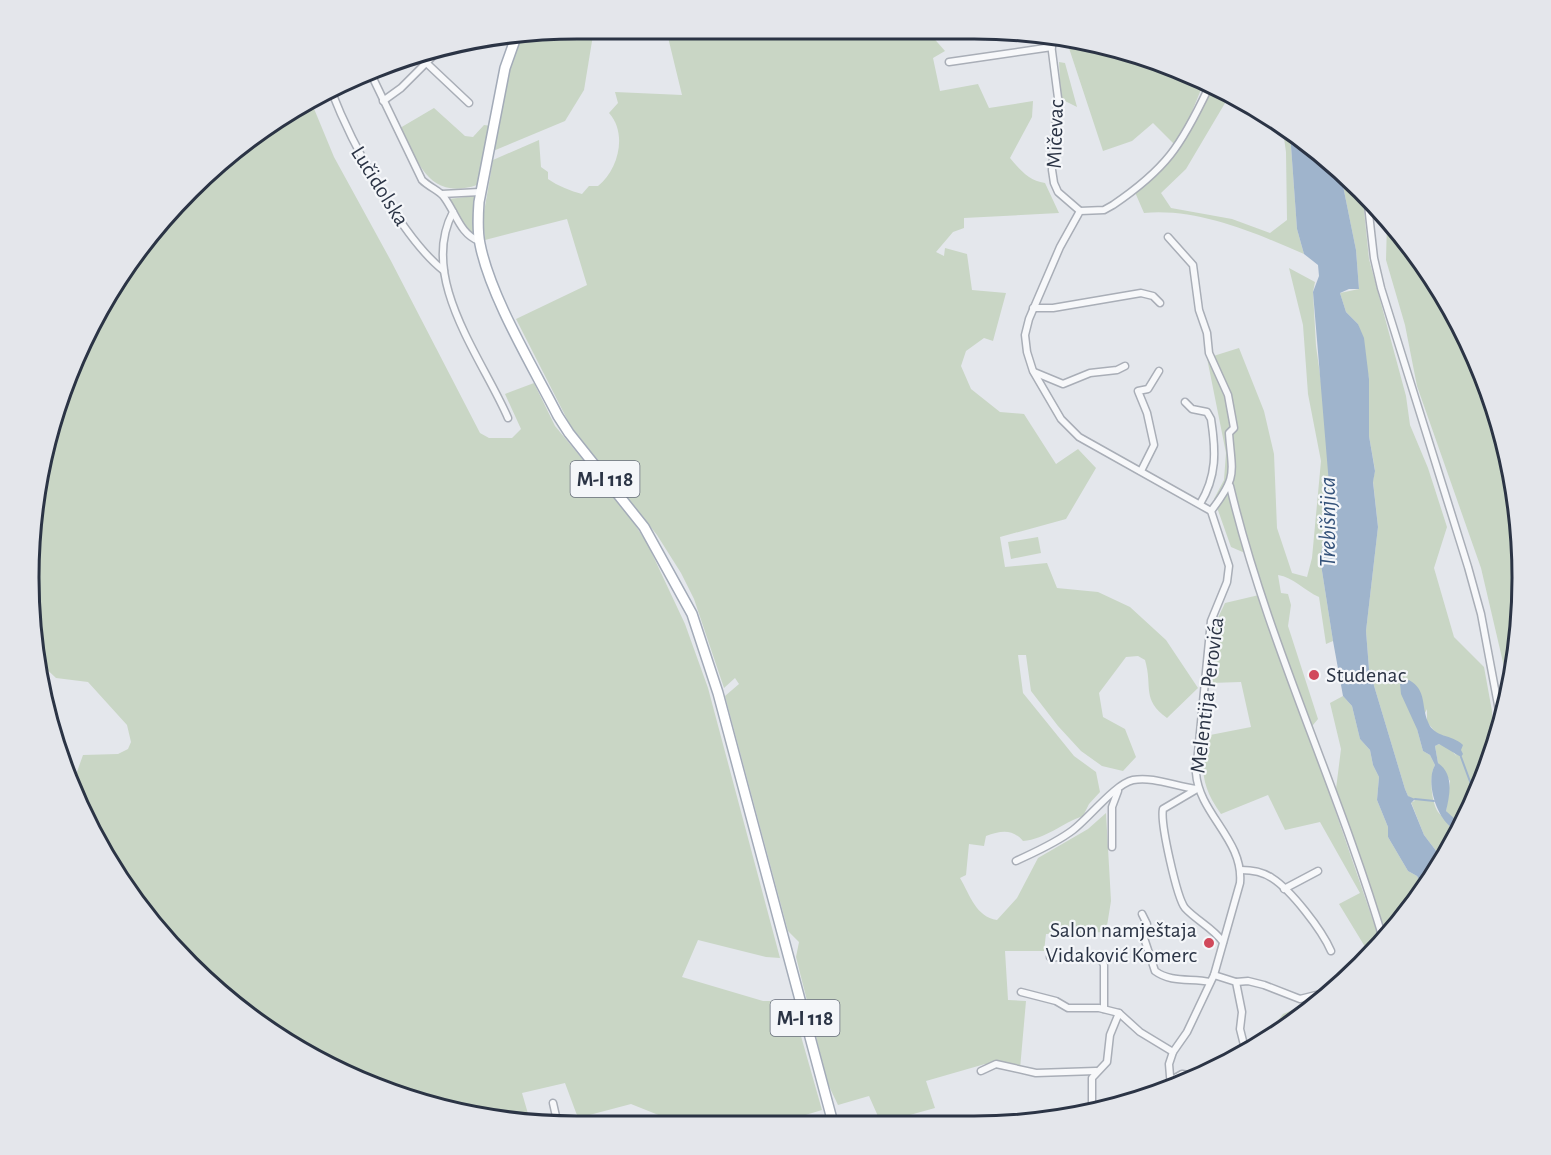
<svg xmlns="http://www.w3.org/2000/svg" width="1551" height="1155" font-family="'Alegreya Sans',sans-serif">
  <rect width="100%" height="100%" fill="#e4e7ec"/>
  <g fill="#c9d6c5" fill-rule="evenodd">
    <path d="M577,29H594L584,90L565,121L493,151L512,55L520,36Z"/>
    <path d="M666,29H936L931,35L945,51L933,58L940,91L978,84L989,108L1033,101L1032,117L1010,158C1020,170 1029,181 1045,183L1059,213L964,218V228L953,232L936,252L944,256L945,248L967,254L972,290L1006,293L993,341L984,338L966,351L961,366L971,389L1000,412L1024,414L1056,464L1078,449L1096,468L1066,519L1000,537L1005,567L1047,563L1057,588L1098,592L1130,607L1166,640L1198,688L1167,718C1141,699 1153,687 1145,660L1138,656L1126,657L1099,693L1103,717L1125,729L1136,757L1123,771L1102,766L1081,751L1058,726L1031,691L1026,655H1018L1023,693L1074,756L1096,772L1100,792L1089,804L1083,816C1062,823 1046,839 1023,841C1012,828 1000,831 986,836L984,846L969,844L966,875L960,878C970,895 976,917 997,920L1017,898L1038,858L1088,829L1106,813L1111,901L1106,932L1046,934L1044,951H1005L1008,1000L1026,1001L1020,1069L996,1064L987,1068L985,1064L926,1081L935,1108L881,1123L869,1096L838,1105L828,1084L796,957L799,942L788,931L725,696L739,684L735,678L724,688L694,599L681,573L657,535L570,425L516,319L587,285L567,219L485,240L483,218L493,160L539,140L541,167L548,172V179C558,186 571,191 582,194L589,186H598C618,170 628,134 609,113L618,103L615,92L682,95Z"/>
    <path d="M1066,39L1115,47L1202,87L1187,124L1174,144L1153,123L1132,141L1103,151Z"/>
    <path d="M1059,62L1065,63L1077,107L1061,99Z"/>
    <path d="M1208,89L1228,98L1186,169L1161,193L1171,208L1232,219L1270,233L1287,220L1286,152L1282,124L1290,132L1297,229L1304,254C1255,233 1199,208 1144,213L1134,190L1167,162Z"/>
    <path d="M310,99L334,157L391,261L480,433L489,438H512L521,429L505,394L534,383L555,426L628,514L647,543L685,624L708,688L780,958L766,957L698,940L682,977L763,1001H791L822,1110L776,1124H681L631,1104L578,1118L565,1083L522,1093L531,1124L435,1108L303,1053L216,990L142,911L73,783L83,755L118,754L128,749L131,742L127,725L88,682L56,678L39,662L30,614L39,470L85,334L165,215L303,102Z"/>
    <path d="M434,108L465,136L473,137L484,125L491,126L477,185C429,201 418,162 400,128Z"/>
    <path d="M1342,181L1363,201L1369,259L1406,396L1410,425L1428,468L1447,527L1434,568L1454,637L1484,667L1492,711L1493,754L1443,860L1424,835L1411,802L1415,801L1408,796L1405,789L1369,669L1366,631L1378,527L1373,481L1375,470L1369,436V379L1358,324L1346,312L1340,293L1359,289L1356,250ZM1427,709V722L1437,734L1444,736L1457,757L1450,748L1439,744L1435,746L1438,763L1450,781L1446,811L1451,818L1450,827C1447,821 1442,817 1438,812C1431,802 1429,775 1435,765L1430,755L1423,751L1417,729Z"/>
    <path d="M474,196L477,199L475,232L472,234L465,228L449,199Z"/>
    <path d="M1387,223L1409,244L1466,335L1504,436L1521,542L1518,649L1509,688L1481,568L1417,386L1405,325L1386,260Z"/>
    <path d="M1289,268L1315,282L1313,292L1316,346L1325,410L1331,508L1320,558L1333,641L1326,644L1319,597C1305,591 1293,577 1278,575L1281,593L1288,594L1291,605L1288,626L1318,719L1308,731L1381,944L1370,955L1339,904L1360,893L1320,822L1285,830L1268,795L1221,814C1201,786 1201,770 1205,736L1251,727L1241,682L1210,683L1216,622L1225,603L1259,595L1245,553L1231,547L1214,499L1224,480L1226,453L1207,358L1239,348L1264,411L1274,454L1277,528L1292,573L1307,577L1312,558L1321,461L1308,394L1303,325Z"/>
    <path d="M1038,537L1041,553L1011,559L1008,542Z"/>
    <path d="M1343,696L1352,706L1360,739L1370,750L1373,765L1379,777L1377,800L1388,827V837L1408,871L1417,876L1424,887L1386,940L1335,797L1341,749L1330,703Z"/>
    <path d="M1325,996L1307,1013L1276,1031L1273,1027L1283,1014Z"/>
  </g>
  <g fill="#9fb4cc">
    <path d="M1290,132L1342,181L1356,250L1359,289H1349L1340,293L1346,312L1358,324L1364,338L1369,379V436L1375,471L1373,482L1378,527L1366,631L1369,669L1405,789L1408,796L1415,799L1411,803L1424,835L1443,860L1424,887L1417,876L1408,871L1388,837V827L1377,800L1379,777L1373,765L1370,750L1360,739L1352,706L1343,696L1333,641L1320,558L1331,508L1313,292L1319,276L1318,265L1304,254L1297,229Z"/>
    <path d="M1409,680C1427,690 1421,706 1428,722C1434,738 1452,734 1463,745L1461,750L1463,754L1461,757L1439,744L1435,746L1438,763C1454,774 1450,794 1446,811L1457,821L1454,829C1437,820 1425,782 1435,765L1430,755L1423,751L1417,729L1401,694L1400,684Z"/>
  </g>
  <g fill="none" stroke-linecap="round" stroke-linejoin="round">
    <g stroke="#9fb4cc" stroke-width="2">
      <path d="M1461,757L1475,795"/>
      <path d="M1415,799L1434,801"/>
    </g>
    <g stroke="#a9aeb7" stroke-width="9">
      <g id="minor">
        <path d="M1050,36L1058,98L1052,170L1054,183L1058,192L1080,211"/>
        <path d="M418,55L469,103"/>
        <path d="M949,62L1052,47"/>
        <path d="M371,74L422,180C429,187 440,191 444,197C456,213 460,234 479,241"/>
        <path d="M331,90C351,142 401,237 444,271"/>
        <path d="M383,101L401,88L443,46"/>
        <path d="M442,194L480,192"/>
        <path d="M1368,205L1374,258L1381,288L1468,567L1481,614L1501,721"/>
        <path d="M453,212C418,278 482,358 508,418"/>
        <path d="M1168,237L1193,265L1199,310L1207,333L1209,353L1228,395L1234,428L1229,433C1232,474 1238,476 1211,511"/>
        <path d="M1033,308H1053L1141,293L1153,296L1160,303"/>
        <path d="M1034,372L1063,384L1090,373L1117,370L1125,366"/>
        <path d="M1185,402L1192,409L1207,412L1211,419C1216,451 1217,476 1200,504"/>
        <path d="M1141,471L1154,445L1147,413L1138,391L1148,389L1159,371"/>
        <path d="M1230,486C1267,642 1339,788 1384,942"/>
        <path d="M1112,847V807L1118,791"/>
        <path d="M1016,861C1035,852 1056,843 1073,830C1089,818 1115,784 1133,780C1153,776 1177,787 1197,789L1163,809C1160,823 1177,898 1185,908C1197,921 1212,927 1223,942"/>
        <path d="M1241,870C1252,870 1263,872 1272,878C1291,890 1322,930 1331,951"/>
        <path d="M1284,889L1318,871"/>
        <path d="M1142,914L1147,924L1144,938L1155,971C1171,983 1191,978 1210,982"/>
        <path d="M1050,957L1101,959L1104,965V1009"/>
        <path d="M1214,975L1236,982L1242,1012L1240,1029L1245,1049"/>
        <path d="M1236,982L1248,981L1264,985L1300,999L1320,994"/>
        <path d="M1021,992L1056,1001L1068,1008H1099L1119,1013L1140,1032L1173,1052"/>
        <path d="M981,1071L996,1064L1036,1073L1096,1071"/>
        <path d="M1170,1081L1182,1074L1198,1076"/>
        <path d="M1171,1088L1169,1064L1173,1052L1187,1032L1214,975L1240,883C1244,840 1199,814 1196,773L1211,621L1227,582L1229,566L1211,511L1079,437L1061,419L1033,371L1027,352L1025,335L1029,319L1060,247L1080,211L1104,210L1113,205C1166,169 1181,146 1208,89"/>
        <path d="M553,1103L558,1125"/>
        <path d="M1092,1109V1078L1107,1062L1110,1035L1119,1013"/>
      </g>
    </g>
    <g stroke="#a3abb8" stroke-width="12">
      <path id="primary" d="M516,37L505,68L479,202C478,216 477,230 480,244C490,296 533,367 558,416L569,433L644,527L692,614L718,693L833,1123"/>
    </g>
    <use href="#minor" stroke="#f7f8fa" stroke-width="6"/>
    <use href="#primary" stroke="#fff" stroke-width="9"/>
  </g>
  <g fill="#d1495b" stroke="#f4f6f9" stroke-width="2">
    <circle cx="1314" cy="675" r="6"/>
    <circle cx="1209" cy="943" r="6"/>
  </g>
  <g text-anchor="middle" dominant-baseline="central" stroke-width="4.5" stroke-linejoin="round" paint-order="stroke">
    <g fill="#f4f6f9" stroke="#676e7b" stroke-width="1.5">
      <rect x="570.5" y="461" width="69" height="36" rx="4.5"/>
      <rect x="770.5" y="1000" width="69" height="36" rx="4.5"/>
    </g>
    <g font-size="21" font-weight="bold" fill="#2b3445">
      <text x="605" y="479">M-I 118</text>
      <text x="805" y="1018">M-I 118</text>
    </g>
    <g font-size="22" fill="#2b3445" stroke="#f4f6f9">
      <text transform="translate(1055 134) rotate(-88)">Mičevac</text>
      <text transform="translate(380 186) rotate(58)">Lučidolska</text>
      <text transform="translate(1207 695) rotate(-83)">Melentija Perovića</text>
    </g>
    <g font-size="22" fill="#2b3445" stroke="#f4f6f9" text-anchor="start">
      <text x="1326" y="675">Studenac</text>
      <text x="1197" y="930" text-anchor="end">Salon namještaja<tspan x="1197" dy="25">Vidaković Komerc</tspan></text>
    </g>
    <g font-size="24" font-style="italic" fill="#34527a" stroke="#f4f6f9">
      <text transform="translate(1328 522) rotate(-90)">Trebišnjica</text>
    </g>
  </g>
  <path d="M0 0H1551V1155H0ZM577 39H974A538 538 0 0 1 1512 577V578A538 538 0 0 1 974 1116H577A538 538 0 0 1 39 578V577A538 538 0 0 1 577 39Z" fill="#e4e6eb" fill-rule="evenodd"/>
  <path fill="none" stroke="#2b3445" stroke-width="3" d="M577 39H974A538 538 0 0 1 1512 577V578A538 538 0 0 1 974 1116H577A538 538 0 0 1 39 578V577A538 538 0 0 1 577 39Z"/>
</svg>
